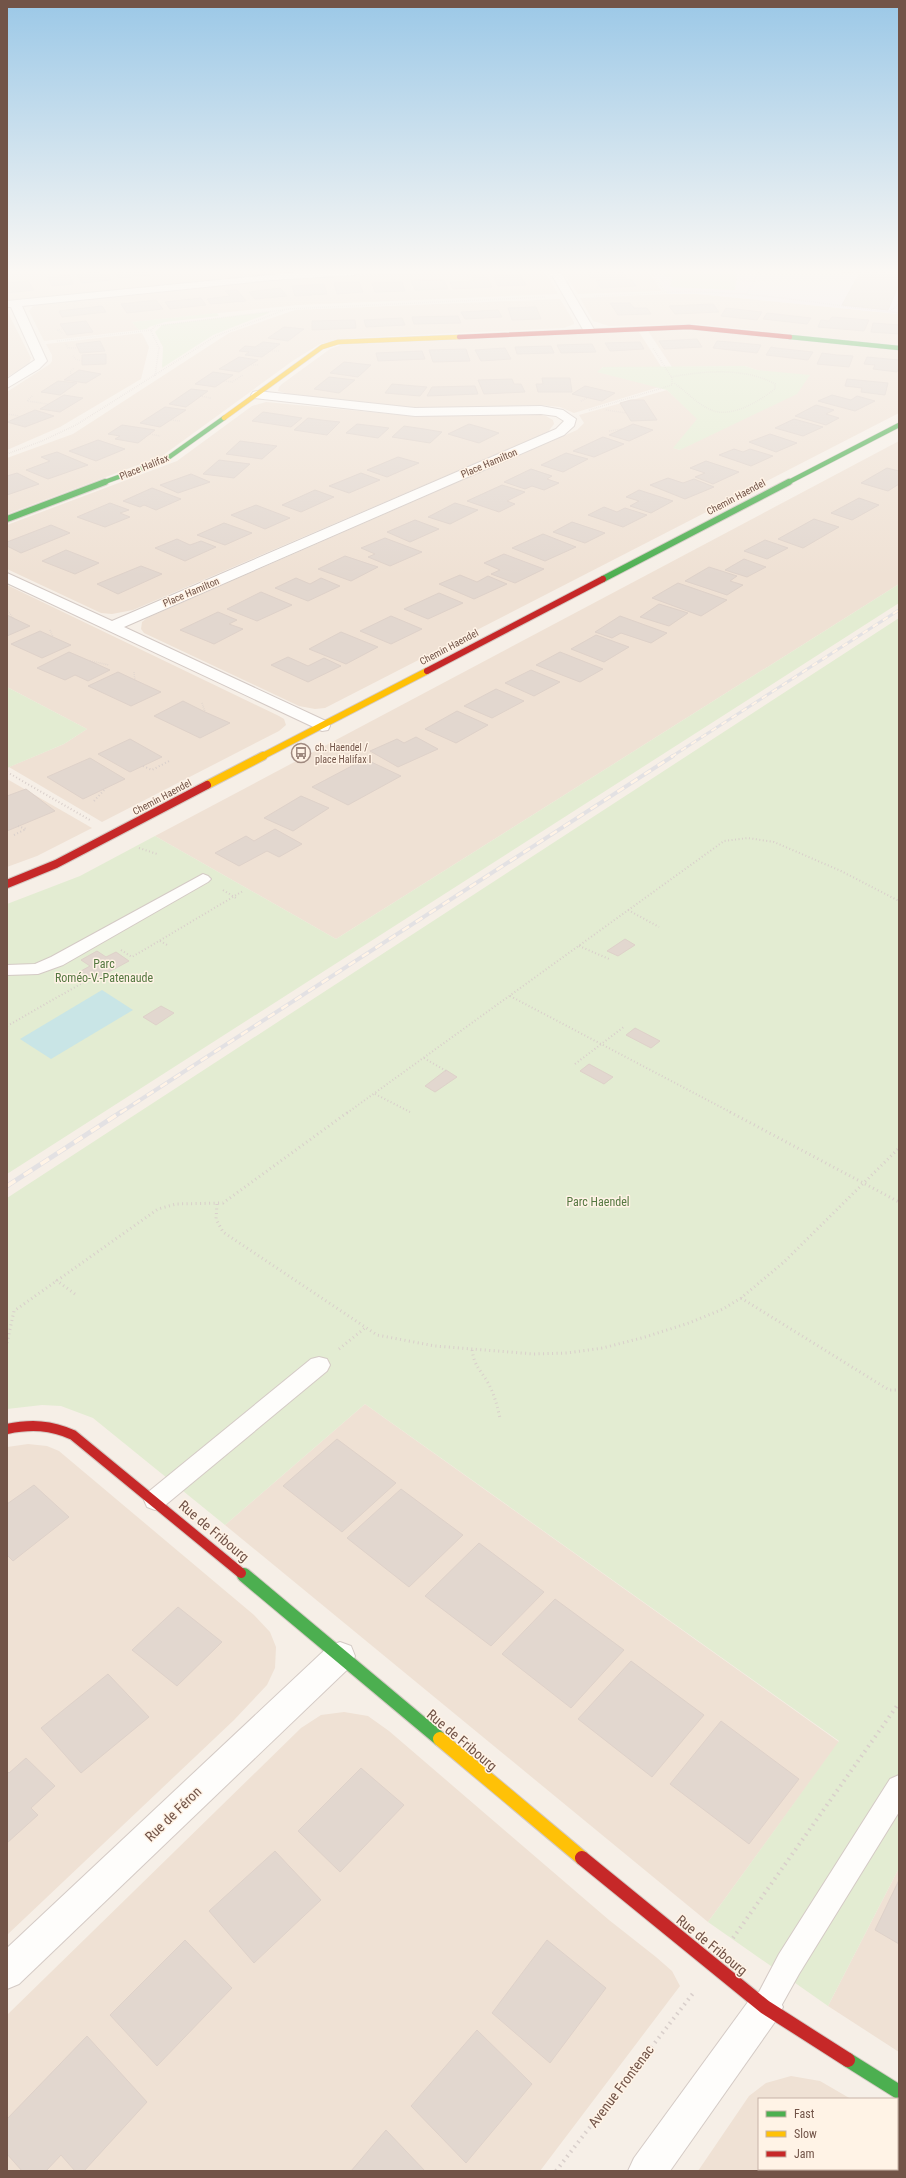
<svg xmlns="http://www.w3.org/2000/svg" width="906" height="2178" font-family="'Roboto Condensed',sans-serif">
  <rect width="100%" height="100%" fill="#f6efe7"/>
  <g fill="#efe1d4">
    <path d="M13,272H292L7,301V273Z"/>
    <path d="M427,272H542L547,275L558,294L298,305L132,322L139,330L44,341L29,311L33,306L47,303L287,278Z"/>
    <path d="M563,272H648L662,291L578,294Z"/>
    <path d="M668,294H698L899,314V345L695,324L609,326L593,321L580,298Z"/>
    <path d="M560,299L574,322V324L564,328L353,338L320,344L294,360L162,456L7,514V458L73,434L229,333L295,310Z"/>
    <path d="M7,311L31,358L29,364L25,367L7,377Z"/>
    <path d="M694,330L899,351V413L325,708L315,709L299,706L144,633L141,629L142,622L147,618L577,430L584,423L579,415L667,390L698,419L674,448L680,450L757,370L745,366L672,367L648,331Z"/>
    <path d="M639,332L662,368L603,367L598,372L659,387L574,413L560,407L540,405L418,409L292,395L278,391L279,387L282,384L330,349L341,345Z"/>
    <path d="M142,333L149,347L141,379L60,427L7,450V392L50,364L52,361V355L46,344Z"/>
    <path d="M266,402L412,416L534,413L546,416L553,420L554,424L548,432L133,610L112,614L101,613L7,569V525L177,461L252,406Z"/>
    <path d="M899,441V584L336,939L155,836Z"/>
    <path d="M7,585L279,716L284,719L286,725L279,731L102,822L9,767L64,744L87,729L7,687Z"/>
    <path d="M7,779L92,828L37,856L7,867Z"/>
    <path d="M365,1404L839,1742L708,1922L225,1525Z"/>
    <path d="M28,1444L47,1446L59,1451L254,1615L270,1632L276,1647L275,1668L267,1685L234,1720L7,1935V1447Z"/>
    <path d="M344,1712L368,1716L389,1731L609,1920L656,1957L672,1971L680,1986L540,2171H7V2015L301,1728L321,1715Z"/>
    <path d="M899,1868V2052L828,2006Z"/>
    <path d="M791,2076L820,2081L851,2099H759V2169H897V2127L899,2128V2171H698L749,2096L766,2083Z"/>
  </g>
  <path fill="#f0e6f0" d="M654,272H899V314L698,294H668Z"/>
  <g fill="#e3ecd2">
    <path d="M666,272H737L735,290L670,287L672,277L665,276Z"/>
    <path d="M268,312L269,313L213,335L162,368L163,347L155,332L162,325Z"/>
    <path d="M217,313L219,316L165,322L149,327L147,329L139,330L132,322Z"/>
    <path d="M745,366L757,370L810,375L797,394L680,450L673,448L697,419L667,390L597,372L603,367Z"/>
    <path d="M899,584V603L7,1174V904L80,876L155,836L336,939Z"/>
    <path d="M899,618V1868L828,2006L708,1922L839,1741L365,1404L225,1525L93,1418L61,1406L42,1405L7,1409V1198Z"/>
    <path d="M7,687L87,729L64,744L7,768Z"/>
  </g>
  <path fill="#c9e5e6" d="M102,990L133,1010L51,1059L20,1039Z"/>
  <g fill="#e2d7cf" stroke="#ded1c9">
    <path d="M98,272L100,275H108L111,280L82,283L77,274Z"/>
    <path d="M149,272L150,275L119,278L115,273Z"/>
    <path d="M588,272H623L626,277L591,278Z"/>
    <path d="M842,272H899V284L888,310L842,305L859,274Z"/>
    <path d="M69,275L73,284L52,286L48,277Z"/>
    <path d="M520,275L526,285L498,286L493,276Z"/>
    <path d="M472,276H486L492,287L453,289L450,282L474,281Z"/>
    <path d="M631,279L636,286L601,288L596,280Z"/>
    <path d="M444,280L448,289L415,290L411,281Z"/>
    <path d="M28,281L34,290L7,293V283Z"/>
    <path d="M359,282L363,292L337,294L334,283Z"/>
    <path d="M402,282L405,291L375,292L372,283Z"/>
    <path d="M324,284L327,294L295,296L292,286Z"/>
    <path d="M280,288L287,296L255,299L249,292Z"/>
    <path d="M237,290L246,301L211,304L207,299L230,296L225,291Z"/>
    <path d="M201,298L206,305L170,309L165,302Z"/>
    <path d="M156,300L163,309L127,313L121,304Z"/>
    <path d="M610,303H630L634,308H647L651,314L618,315Z"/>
    <path d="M713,304L719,312L675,314L669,306Z"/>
    <path d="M102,306L106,312L62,317L59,311Z"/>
    <path d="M536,307L541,319L512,320L508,308Z"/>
    <path d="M726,308L762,312L757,320L721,316Z"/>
    <path d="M498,310L502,317L465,319L461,312Z"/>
    <path d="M767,313L811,318L807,324L763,319Z"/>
    <path d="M458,316L461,323L414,324L412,317Z"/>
    <path d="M832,317L869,320L864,331L818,327L821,320L829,321Z"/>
    <path d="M402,318L405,325L366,327L364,320Z"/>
    <path d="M355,320L356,328L312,330V321Z"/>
    <path d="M86,321L93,332L67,335L60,324Z"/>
    <path d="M873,323L899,325V334L871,332Z"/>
    <path d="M284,327L304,329L288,341L268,338Z"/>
    <path d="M697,339L702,347L664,349L659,341Z"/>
    <path d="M100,341L105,351L80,353L76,344Z"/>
    <path d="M717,341L730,342L761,345L757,353L713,348Z"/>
    <path d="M263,342L280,344L262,357L245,355L249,352L239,351L245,346L255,347Z"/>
    <path d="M640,342L644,349L610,351L605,343Z"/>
    <path d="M592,344L596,352L561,353L557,345Z"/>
    <path d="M551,346L554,353L517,354L515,347Z"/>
    <path d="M771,347L776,348L813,352L808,360L766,355Z"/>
    <path d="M505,348L511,359L481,361L475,350Z"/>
    <path d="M466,349L470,361L433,362L429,350Z"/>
    <path d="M422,351L425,359L378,361L376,353Z"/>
    <path d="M822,353L837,355L853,356L849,367L817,364Z"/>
    <path d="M106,354V364L82,365V355Z"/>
    <path d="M239,357L258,360L239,372L219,369Z"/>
    <path d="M867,357L899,360V367L897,372L873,369L875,365L864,364Z"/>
    <path d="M344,362L371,365L358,377L330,373Z"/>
    <path d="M79,370L101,374L86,383L64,380Z"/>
    <path d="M213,372L233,375L215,387L195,384Z"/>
    <path d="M329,377L355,380L339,393L314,389Z"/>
    <path d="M542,378H570L572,392H538L536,384H543Z"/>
    <path d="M512,379L514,384H521L525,392L484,394L478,380Z"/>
    <path d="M847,379L888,383L885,395L861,392L862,388L845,386Z"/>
    <path d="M58,381L77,383L60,395L41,392Z"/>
    <path d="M392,384L427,387L420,396L385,393Z"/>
    <path d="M475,386L478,394L427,396L432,387Z"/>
    <path d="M585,386L615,393L602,401L572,394Z"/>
    <path d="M191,389L208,391L186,407L169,404Z"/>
    <path d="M64,395L83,398L60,412L40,409Z"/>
    <path d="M832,395L851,400L857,396L875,401L855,411L818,401Z"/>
    <path d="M631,400H644L657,420L631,421L620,403Z"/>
    <path d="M816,405L834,410L826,414L839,418L826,425L795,416Z"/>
    <path d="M165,407L186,410L160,427L140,423Z"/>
    <path d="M35,410L54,416L25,427L7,422Z"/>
    <path d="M263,412L283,415L302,418L291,427L252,421Z"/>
    <path d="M308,418L321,420L340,422L327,435L294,430Z"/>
    <path d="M794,419L823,427L803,436L775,428Z"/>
    <path d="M357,424L374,426L389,428L378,438L346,433Z"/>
    <path d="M469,424L483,428L499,433L479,443L448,434Z"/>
    <path d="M633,424L653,430L629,441L609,435Z"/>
    <path d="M122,425L155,430L138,443L115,439L120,436L108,434Z"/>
    <path d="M404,426L424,429L442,432L430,443L392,437Z"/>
    <path d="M770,434L797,443L776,452L749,442Z"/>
    <path d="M603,437L624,444L594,457L573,451Z"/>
    <path d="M98,440L125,449L96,461L69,451Z"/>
    <path d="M240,441L277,446L262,459L226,454Z"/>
    <path d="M734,449L743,452L750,449L773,456L751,466L719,455Z"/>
    <path d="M57,452L88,465L48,479L26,470L50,461L41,457Z"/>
    <path d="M566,453L588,459L563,472L541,465Z"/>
    <path d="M398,457L419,463L387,477L367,470Z"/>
    <path d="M219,460L250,464L234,478L203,474Z"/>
    <path d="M706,461L739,472L713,484L695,477L705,473L690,468Z"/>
    <path d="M887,468L899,471V484L888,491L861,483Z"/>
    <path d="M531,469L552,476L547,479L559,483L544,490L532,486L525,489L504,482Z"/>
    <path d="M17,473L39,484L7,495V476Z"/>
    <path d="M361,473L380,480L349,493L329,486Z"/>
    <path d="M191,474L210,482L178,493L160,485Z"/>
    <path d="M668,478L683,483L694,479L714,487L685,499L650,485Z"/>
    <path d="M502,485L525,492L507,501L515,504L499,512L467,501Z"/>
    <path d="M152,488L181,499L156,510L144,505L140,507L123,501Z"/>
    <path d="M315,490L334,497L301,512L282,505Z"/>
    <path d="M639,490L673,501L651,513L630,506L639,501L626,497Z"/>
    <path d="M859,498L879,505L852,520L831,513Z"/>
    <path d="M110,503L129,510L120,513L130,517L105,527L77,517Z"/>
    <path d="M455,503L478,510L450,524L428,517Z"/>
    <path d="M256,505L290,518L265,529L231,515Z"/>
    <path d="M604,507L617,512L625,508L647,515L623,527L588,515Z"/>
    <path d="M814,519L839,527L803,548L778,539Z"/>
    <path d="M415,520L439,529L410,542L387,532Z"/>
    <path d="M572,522L605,533L585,543L553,532Z"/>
    <path d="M224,523L252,533L225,545L197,535Z"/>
    <path d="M51,525L70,533L21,553L7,546V542Z"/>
    <path d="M543,534L576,547L545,561L512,548Z"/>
    <path d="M385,538L422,552L390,566L368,557L375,554L361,548Z"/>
    <path d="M177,539L190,545L201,541L216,547L185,561L155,548Z"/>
    <path d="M765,540L788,548L767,559L744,551Z"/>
    <path d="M66,550L99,563L75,574L42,561Z"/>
    <path d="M504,554L544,569L515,583L491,574L500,570L484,563Z"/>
    <path d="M345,556L378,567L351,581L318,569Z"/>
    <path d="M744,559L766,567L747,577L725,570Z"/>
    <path d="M141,566L162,574L118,594L97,584Z"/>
    <path d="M709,567L737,576L730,581L743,585L727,595L685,581Z"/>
    <path d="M460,575L477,582L488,576L507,584L474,599L439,584Z"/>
    <path d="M296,578L310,584L321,578L340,586L308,601L275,588Z"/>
    <path d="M678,583L727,600L701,616L652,598Z"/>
    <path d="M261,592L292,605L257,621L227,609Z"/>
    <path d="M439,593L463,603L428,619L404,609Z"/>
    <path d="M659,604L688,613L669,626L640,617Z"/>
    <path d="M218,612L237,620L229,624L243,629L214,644L180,630Z"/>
    <path d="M7,615L13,618L30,626L7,636Z"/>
    <path d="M391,616L422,629L391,644L360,631Z"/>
    <path d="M620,616L667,633L651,643L621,633L612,638L595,632Z"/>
    <path d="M40,631L53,637L71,645L42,658L11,644Z"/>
    <path d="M341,632L378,647L346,664L309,649Z"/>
    <path d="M596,635L629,647L604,662L571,649Z"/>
    <path d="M69,652L90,661L110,670L88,681L75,675L65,680L37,668Z"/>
    <path d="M560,652L603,669L580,682L536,665Z"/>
    <path d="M288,657L308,666L324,658L341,666L308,682L271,665Z"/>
    <path d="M531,670L560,682L534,696L505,683Z"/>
    <path d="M118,672L135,680L161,692L131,706L88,686Z"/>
    <path d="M496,689L524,701L492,718L464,706Z"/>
    <path d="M183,701L205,712L230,723L200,738L154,716Z"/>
    <path d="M457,711L488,725L456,743L425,729Z"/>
    <path d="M416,737L438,749L398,767L370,751L397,739L404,743Z"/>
    <path d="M130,739L162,757L130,772L98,754Z"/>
    <path d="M90,758L125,779L83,799L47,777Z"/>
    <path d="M365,759L401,776L348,805L312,787Z"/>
    <path d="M26,789L55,811L7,831V796Z"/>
    <path d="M301,796L329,808L293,831L264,818Z"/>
    <path d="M275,829L302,844L279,857L267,851L239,866L215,853L246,836L254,841Z"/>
    <path d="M625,939L635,945L618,956L607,951Z"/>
    <path d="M97,951L106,957L116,952L129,961L94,980L81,971L90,966L81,960Z"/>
    <path d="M161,1006L174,1013L156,1025L143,1017Z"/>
    <path d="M635,1028L660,1041L651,1048L626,1035Z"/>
    <path d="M589,1064L613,1077L604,1084L580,1071Z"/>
    <path d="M446,1070L457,1077L435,1092L425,1086Z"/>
    <path d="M337,1439L396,1483L342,1532L283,1486Z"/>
    <path d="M34,1485L69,1517L13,1561L7,1555V1504Z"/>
    <path d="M401,1489L463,1535L409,1587L347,1538Z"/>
    <path d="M479,1543L544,1592L491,1646L425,1596Z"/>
    <path d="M555,1599L624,1650L571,1708L502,1654Z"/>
    <path d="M178,1607L222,1642L177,1686L132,1650Z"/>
    <path d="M631,1661L704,1715L652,1777L578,1719Z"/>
    <path d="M108,1674L149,1717L81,1773L41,1728Z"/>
    <path d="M721,1721L799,1779L749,1844L670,1784Z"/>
    <path d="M26,1758L55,1786L31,1808L38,1815L7,1843V1771L9,1773Z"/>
    <path d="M361,1768L404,1805L340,1872L298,1831Z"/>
    <path d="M275,1851L321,1900L254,1963L209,1911Z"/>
    <path d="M899,1880V1944L875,1930Z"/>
    <path d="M185,1940L232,1988L157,2066L110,2015Z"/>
    <path d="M547,1940L606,1988L550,2063L492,2013Z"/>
    <path d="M477,2030L532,2084L466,2163L411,2106Z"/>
    <path d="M87,2036L147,2102L84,2171H75L61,2155L46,2171H22L7,2154V2119Z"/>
    <path d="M386,2130L425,2171H351Z"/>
    <path d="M795,2169H835L838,2171H794Z"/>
  </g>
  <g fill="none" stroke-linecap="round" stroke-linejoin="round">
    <g stroke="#d4cac5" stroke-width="2">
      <g id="lane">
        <path d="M203,874L208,876L211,879L208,882L63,965L38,974L7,975V965L35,964L51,957Z"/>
        <path d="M319,1357L327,1359L330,1365L327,1371L163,1507L155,1510L147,1507L144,1500L147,1493L311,1359Z"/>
        <path d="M899,1775V1812L799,1974L775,2017L765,2021L755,2017L751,2007L779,1954L890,1779Z"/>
      </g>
    </g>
    <g stroke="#d4cac5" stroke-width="2">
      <g id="street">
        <path d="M300,272H359L354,275L272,280L22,306L47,361L39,369L7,388V379L35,360L11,307H7V301Z"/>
        <path d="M548,272L561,273L595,331L593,333H585L553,277Z"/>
        <path d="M257,391L415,408L541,406L563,410L576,419L574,426L564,435L124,627L328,722L330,726L328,730L322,731L7,583V573L112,621L556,429L564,421L556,416L541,414L415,416L253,398L251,395L253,392Z"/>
        <path d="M340,1642L351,1646L355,1656L351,1666L19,1984L7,1989V1948L329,1646Z"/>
        <path d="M765,1989L777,1995L783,2007L777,2019L670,2171H628L634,2158L753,1995Z"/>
      </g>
    </g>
    <g stroke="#d4cac4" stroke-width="5.5">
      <g id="fast-far3">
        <path d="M790,337L899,348"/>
        <path d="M102,483L165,460L224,418"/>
        <path d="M787,483L899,425"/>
      </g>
    </g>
    <g stroke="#d4cac4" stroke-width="8">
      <g id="fast-far2">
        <path d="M7,519L105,482"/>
        <path d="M603,579L789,482"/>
      </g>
    </g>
    <g stroke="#d4cac4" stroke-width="12">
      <path id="fast-far1" d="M241,1573L245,1576"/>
    </g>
    <g stroke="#d4cac4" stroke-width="16">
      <g id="fast">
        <path d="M244,1575L440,1739"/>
        <path d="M848,2060L899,2092"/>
      </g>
    </g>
    <g stroke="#d4cac4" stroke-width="5.5">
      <path id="slow-far3" d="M224,418L322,347L338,342L459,337"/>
    </g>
    <g stroke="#d4cac4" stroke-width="8">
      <path id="slow-far2" d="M261,757L427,671"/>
    </g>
    <g stroke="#d4cac4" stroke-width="10">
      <path id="slow-far1" d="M207,785L263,756"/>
    </g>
    <g stroke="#d4cac4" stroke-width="16">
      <path id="slow" d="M440,1739L582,1858"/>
    </g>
    <g stroke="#d4cac4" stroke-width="5.5">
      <path id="jam-far4" d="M459,337L689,327L790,337"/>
    </g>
    <g stroke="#d4cac4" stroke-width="8">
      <path id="jam-far3" d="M427,671L603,579"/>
    </g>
    <g stroke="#d4cac4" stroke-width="10">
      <path id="jam-far2" d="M7,884L56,864L207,785"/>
    </g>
    <g stroke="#d4cac4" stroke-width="12">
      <path id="jam-far1" d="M7,1429C31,1424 51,1425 73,1435L241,1573"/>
    </g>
    <g stroke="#d4cac4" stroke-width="16">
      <path id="jam" d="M582,1858L765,2007L848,2060"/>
    </g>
    <g stroke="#d9cfcb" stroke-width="1.5" stroke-dasharray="0.5 1.5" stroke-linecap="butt">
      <path d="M651,272L665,292"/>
      <path d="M522,277L524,281"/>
      <path d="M416,279L429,281"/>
      <path d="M736,280L755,281"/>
      <path d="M470,281L468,275H478"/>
      <path d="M389,282L396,279"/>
      <path d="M596,290L599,285"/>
      <path d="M747,294L759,272"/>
      <path d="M594,296C629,295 665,291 700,292C767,293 833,306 899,313"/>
      <path d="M890,311L899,304"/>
      <path d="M62,333L57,330L63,329"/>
      <path d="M57,341L152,330"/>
      <path d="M66,344L68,348H77"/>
      <path d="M270,351H279"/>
      <path d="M73,356L75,359L82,361"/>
      <path d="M251,365H258"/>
      <path d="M72,375L70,372L74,368"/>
      <path d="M155,376L159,348L151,331L155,326L283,310"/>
      <path d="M671,377C704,371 745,367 775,384V389C759,401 730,420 709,409C696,403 686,391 674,383"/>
      <path d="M224,381L232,382L243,375"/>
      <path d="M32,396L27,401L48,404"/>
      <path d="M200,396L211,398L209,399"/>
      <path d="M581,401L589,397"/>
      <path d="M589,410L672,385V378L653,348"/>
      <path d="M606,410L626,413"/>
      <path d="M7,414L19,416"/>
      <path d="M171,420L180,421"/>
      <path d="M609,431L622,429"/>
      <path d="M150,434L160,436"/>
      <path d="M7,454L42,441L76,425L216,336L287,309L545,297"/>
      <path d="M8,611L13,618"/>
      <path d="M50,630L53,637"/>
      <path d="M90,661L109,665"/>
      <path d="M134,672L135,680"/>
      <path d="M202,703L205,712"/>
    </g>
    <g stroke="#d9cfcb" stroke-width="2" stroke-dasharray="1 2.5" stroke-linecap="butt">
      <path d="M143,766L152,770L171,760"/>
      <path d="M7,772L90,820"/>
      <path d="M94,801L106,788"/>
      <path d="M14,835L26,829L18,826"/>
      <path d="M139,848L157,854"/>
      <path d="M223,890L236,898"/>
      <path d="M628,910L659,927"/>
      <path d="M160,941L167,945"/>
      <path d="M579,946L609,959"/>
      <path d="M121,950L132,957L243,891"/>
      <path d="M84,973L94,980"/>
      <path d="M510,996L732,1113"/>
      <path d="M7,1026L91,978"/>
      <path d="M424,1058L448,1072"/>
      <path d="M575,1064L625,1026"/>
      <path d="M375,1094L410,1112"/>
      <path d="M347,1113L724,841L748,838L774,842L841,871L899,901"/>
    </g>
    <g stroke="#d9cfcb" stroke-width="3" stroke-dasharray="1 3.5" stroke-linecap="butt">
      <path d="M730,1112L899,1202"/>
      <path d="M217,1204L216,1219L223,1232L377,1335L435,1346L534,1354L567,1353L603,1348L645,1337L689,1323L723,1309L741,1298L784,1262L899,1148"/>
      <path d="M56,1280L75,1294"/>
      <path d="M741,1298L889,1390H899"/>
      <path d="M7,1343L14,1311L158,1209L176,1204L223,1203L348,1112"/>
      <path d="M339,1349L365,1328"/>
      <path d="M472,1350C475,1367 479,1368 487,1381C494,1393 497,1405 500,1418"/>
    </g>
    <g stroke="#d9cfcb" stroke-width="4" stroke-dasharray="1.5 4.5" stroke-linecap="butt">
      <path d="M733,1938L899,1703"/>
      <path d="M556,2171L694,1992"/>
    </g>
    <use href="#lane" fill="#fefdfb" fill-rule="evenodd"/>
    <use href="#street" fill="#fefdfb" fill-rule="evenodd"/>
    <use href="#fast-far3" stroke="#4caf50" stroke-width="4.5"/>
    <use href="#fast-far2" stroke="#4caf50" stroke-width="6"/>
    <use href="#fast-far1" stroke="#4caf50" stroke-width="10"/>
    <use href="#fast" stroke="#4caf50" stroke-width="14"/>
    <use href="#slow-far3" stroke="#ffc107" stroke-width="4.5"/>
    <use href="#slow-far2" stroke="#ffc107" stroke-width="6"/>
    <use href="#slow-far1" stroke="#ffc107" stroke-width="8"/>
    <use href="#slow" stroke="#ffc107" stroke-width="14"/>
    <use href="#jam-far4" stroke="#c62828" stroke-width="4.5"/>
    <use href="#jam-far3" stroke="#c62828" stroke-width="6"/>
    <use href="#jam-far2" stroke="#c62828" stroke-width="8"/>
    <use href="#jam-far1" stroke="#c62828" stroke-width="10"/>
    <use href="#jam" stroke="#c62828" stroke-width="14"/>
    <g stroke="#e3e1e3" stroke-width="3">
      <path id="rail-far2" d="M671,757L899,610"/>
    </g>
    <g stroke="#e3e1e3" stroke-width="4">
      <path id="rail-far1" d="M120,1113L673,756"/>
    </g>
    <g stroke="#e3e1e3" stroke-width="5">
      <path id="rail" d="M7,1186L121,1112"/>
    </g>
    <use href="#rail-far2" stroke="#fff3e6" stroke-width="2" stroke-dasharray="6" stroke-linecap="butt"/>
    <use href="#rail-far1" stroke="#fff3e6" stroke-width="2.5" stroke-dasharray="8" stroke-linecap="butt"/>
    <use href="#rail" stroke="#fff3e6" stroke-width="3.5" stroke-dasharray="10" stroke-linecap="butt"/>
  </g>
  <linearGradient id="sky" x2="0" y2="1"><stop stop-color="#9bc8e7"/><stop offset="0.47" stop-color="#fbf8f4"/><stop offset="1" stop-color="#fbf8f4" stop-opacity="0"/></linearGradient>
  <rect width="906" height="577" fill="url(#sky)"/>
  <defs>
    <g id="bus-ring" transform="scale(1)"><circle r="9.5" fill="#fff3e6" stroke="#a08a80" stroke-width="1.5"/><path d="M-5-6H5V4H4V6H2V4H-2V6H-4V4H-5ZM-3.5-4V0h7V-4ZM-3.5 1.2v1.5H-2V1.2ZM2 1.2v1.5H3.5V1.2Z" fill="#a08a80"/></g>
  </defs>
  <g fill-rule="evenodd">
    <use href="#bus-ring" x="301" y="753"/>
  </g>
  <g text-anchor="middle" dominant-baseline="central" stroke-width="3" stroke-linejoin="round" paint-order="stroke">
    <g font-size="10" fill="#725448" stroke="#fff3e6">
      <text transform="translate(489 463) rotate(-23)">Place Hamilton</text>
      <text transform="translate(144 467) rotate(-22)">Place Halifax</text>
      <text transform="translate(736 497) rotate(-28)">Chemin Haendel</text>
      <text transform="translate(191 592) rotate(-23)">Place Hamilton</text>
      <text transform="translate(449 647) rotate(-28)">Chemin Haendel</text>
      <text transform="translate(162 797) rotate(-28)">Chemin Haendel</text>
    </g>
    <g font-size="10" fill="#725448" stroke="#fff3e6" text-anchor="start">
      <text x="315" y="747">ch. Haendel /<tspan x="315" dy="12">place Halifax I</tspan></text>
    </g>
    <g font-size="12" fill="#557841" stroke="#fff3e6">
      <text x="104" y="964">Parc<tspan x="104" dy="14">Roméo-V.-Patenaude</tspan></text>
      <text x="598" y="1202">Parc Haendel</text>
    </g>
    <g font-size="14" fill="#725448" stroke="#fff3e6">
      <text transform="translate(214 1531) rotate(40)">Rue de Fribourg</text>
      <text transform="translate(462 1740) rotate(40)">Rue de Fribourg</text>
      <text transform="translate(173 1814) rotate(-44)">Rue de Féron</text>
      <text transform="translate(712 1945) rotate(39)">Rue de Fribourg</text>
      <text transform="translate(621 2086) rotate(-53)">Avenue Frontenac</text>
    </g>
  </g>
  <rect width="906" height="2178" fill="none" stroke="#725448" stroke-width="16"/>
  <rect x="758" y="2098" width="140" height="72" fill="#fff3e6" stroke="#c7b3a7"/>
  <rect x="766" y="2111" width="20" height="6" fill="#4caf50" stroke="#c7b3a7"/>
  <text x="794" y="2118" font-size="12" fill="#725448">Fast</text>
  <rect x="766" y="2131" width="20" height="6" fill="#ffc107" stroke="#c7b3a7"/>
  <text x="794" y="2138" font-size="12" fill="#725448">Slow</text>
  <rect x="766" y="2151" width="20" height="6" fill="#c62828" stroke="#c7b3a7"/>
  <text x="794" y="2158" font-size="12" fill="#725448">Jam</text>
</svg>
